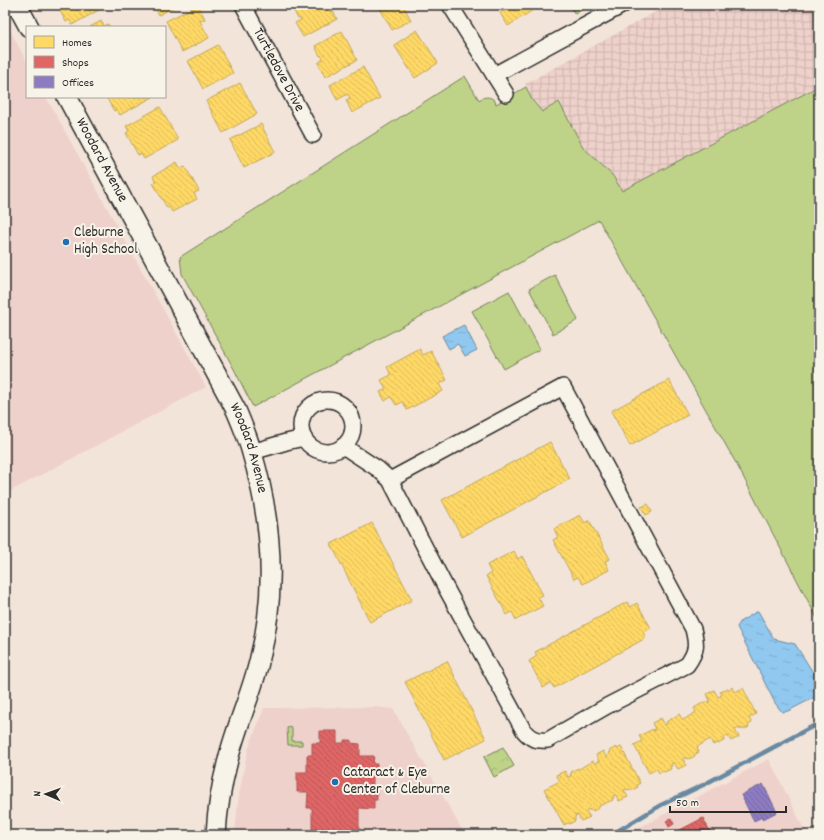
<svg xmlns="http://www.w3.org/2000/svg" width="824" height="840" font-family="Dekko,sans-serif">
  <defs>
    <pattern id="industrial-grid" width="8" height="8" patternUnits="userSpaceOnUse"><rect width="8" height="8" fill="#eed1ca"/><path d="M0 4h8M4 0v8" fill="none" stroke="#ccb4ae"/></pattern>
    <pattern id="park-crowns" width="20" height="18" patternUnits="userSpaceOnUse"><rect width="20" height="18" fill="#bed388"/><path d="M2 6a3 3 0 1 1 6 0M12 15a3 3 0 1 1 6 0" fill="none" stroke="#a3b576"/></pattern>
    <pattern id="water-ripples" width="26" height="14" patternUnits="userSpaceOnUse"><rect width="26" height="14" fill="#91c8ef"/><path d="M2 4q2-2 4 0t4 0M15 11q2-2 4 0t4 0" fill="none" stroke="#7daccd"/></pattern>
    <pattern id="homes-back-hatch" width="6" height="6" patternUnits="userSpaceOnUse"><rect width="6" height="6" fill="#ffd966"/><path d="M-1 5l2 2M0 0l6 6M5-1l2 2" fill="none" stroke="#dbba59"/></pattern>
    <pattern id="shops-back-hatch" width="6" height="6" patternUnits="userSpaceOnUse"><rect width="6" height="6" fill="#e06666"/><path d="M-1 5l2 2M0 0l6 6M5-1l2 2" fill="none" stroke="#b65454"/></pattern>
    <pattern id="offices-back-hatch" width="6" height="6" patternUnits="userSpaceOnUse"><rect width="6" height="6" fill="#8e7cc3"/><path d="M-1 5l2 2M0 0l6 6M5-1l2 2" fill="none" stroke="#74669f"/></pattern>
  </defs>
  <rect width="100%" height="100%" fill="#f3e4da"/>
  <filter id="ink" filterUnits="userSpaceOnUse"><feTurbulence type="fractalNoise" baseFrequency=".025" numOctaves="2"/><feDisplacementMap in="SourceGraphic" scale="8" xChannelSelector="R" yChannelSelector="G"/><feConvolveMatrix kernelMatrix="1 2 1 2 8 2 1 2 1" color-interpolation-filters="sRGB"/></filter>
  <g filter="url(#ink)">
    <g fill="#eed1ca">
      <path d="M5,21L27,62V97H46L206,387L5,494Z"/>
      <path d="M377,707L393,709L465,835H235L238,801L244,768L248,750L264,708Z"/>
      <path d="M769,759L807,835H625Z"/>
      <path d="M92,832V835H5V833Z"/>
    </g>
    <path fill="url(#industrial-grid)" d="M668,5H819V86L622,191L613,176L583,147L559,102L542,112L532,100L525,84Z"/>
    <g fill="#bed388" stroke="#747f5a">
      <path d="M569,5H590L575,14Z"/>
      <path d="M465,76L479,100C484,96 491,96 495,101L496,104L526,87L532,100L542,112L559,102L583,147L613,176L622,191L819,86V622L737,465L599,220L253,407L234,369L182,274L180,257Z"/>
      <path d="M555,275L578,320L553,334L529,289Z"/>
      <path d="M509,291L540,349L504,369L472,311Z"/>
      <path d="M291,727L292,729V741H302V745H288L287,728Z"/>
    </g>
    <path fill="url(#park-crowns)" stroke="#747f5a" d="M503,747L514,766L494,777L484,757Z"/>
    <g fill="url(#water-ripples)" stroke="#6889a1">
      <path d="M464,325L477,350L465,356L458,344L449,349L442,336Z"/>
      <path d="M758,611L774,639L795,644L819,682V695L788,711L782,712L775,703L737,627L741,621Z"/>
    </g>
    <g fill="url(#homes-back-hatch)" stroke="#bfa554">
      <path d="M57,5H105L106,6L72,25L70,20L66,22Z"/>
      <path d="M153,5H177L159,15Z"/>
      <path d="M198,5L205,19L200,21L209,38L182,52L166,21Z"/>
      <path d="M301,5H327L331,12L333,11L337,19L303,37L295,23L301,20L300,18L298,19L293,9Z"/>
      <path d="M378,5H403L411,20L392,30Z"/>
      <path d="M494,5H541L508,26L500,13L505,10L502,5L497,9Z"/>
      <path d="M101,21L104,26L108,24L110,27H90Z"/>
      <path d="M417,30L438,63L415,78L394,45Z"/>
      <path d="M342,31L357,60L325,77L318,63L323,59L321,55L320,56L315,46Z"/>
      <path d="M218,45L233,73L203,89L188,61Z"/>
      <path d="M363,67L380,98L352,113L346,100L350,98L348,94L337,100L330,85Z"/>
      <path d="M240,83L257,114L223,133L206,101Z"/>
      <path d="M106,97H153L120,115L117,110L114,111Z"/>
      <path d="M160,107L178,140L144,159L141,154L138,155L126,133L129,131L126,126Z"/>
      <path d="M261,124L275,152L244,168L230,140Z"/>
      <path d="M177,162L180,168L185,166L199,191L194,193L197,199L172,212L169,207L167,208L153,183L156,182L153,176Z"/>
      <path d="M420,349L423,355L431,351L447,380L439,384L443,391L407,410L403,402L396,405L391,397L385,401L380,392L386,389L381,380L391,375L387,367Z"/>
      <path d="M669,380L688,415L630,446L611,411Z"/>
      <path d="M550,442L570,479L462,537L442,500Z"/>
      <path d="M648,504L652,512L646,515L641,507Z"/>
      <path d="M580,515L585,523L589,520L610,559L605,561L609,570L583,584L578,577L574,579L553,540L558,537L554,529Z"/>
      <path d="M372,523L412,600L370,622L331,544Z"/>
      <path d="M514,551L518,559L522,556L543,595L538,597L543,606L516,620L512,612L507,615L486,576L491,573L487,565Z"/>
      <path d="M627,602L630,607L637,603L651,628L643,632L646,638L554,688L551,683L543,688L529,661L537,656L535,652Z"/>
      <path d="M447,661L486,739L444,760L405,682Z"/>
      <path d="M732,687L735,692L743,688L756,714L749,718L752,723L748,725L749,727L743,730L742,728L740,730L739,728L735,730L739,737L731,741L727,735L724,739L725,740L718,744L717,743L713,745L710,739L697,747L699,752L694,755L695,756L689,759L688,758L686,759L685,757L683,759L686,765L678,769L674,763L671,764L672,766L670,767L671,769L664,772L663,771L659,773L657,769L649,773L634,745L642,741L639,736L653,729L654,731L655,729L652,723L661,718L665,725L667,724L666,722L679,714L683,720L696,712L694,708L706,701L707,703L710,701L707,694L714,690L718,697L722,695L720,692L728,688L729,690Z"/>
      <path d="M616,747L617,749L621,747L640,783L637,785L638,787L631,791L630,789L628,790L627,789L624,790L628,797L619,801L616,795L613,796L614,798L612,799L613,800L599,806V808L593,811L592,810L590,811L589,809L586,811L590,817L581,821L578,815L575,816V821L569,824L568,823L564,825L544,789L560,781L556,775L565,771L568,777L571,776L570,774L572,773L571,772L578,768L579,769L592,761L595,763L599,761L596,755L603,751L606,757L609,755L608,753L610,752L609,751Z"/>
    </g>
    <g fill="url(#shops-back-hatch)" stroke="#aa5454">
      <path d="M320,731H337V743H344V740H351V743L360,744V756H374L373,764H377V771H373V792H377V800H374V809L359,808V829L350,828L351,832H344V829L321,828L320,834H312V808H307L308,792H297V772H307V755H312V743H320Z"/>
      <path d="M671,818L674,824L669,827L666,821Z"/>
      <path d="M703,818L712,835H673L672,834Z"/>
    </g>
    <path fill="url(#offices-back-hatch)" stroke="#706495" d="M763,784L777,812L763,819L762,817L754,821L741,795Z"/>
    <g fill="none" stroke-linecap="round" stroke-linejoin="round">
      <path stroke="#6889a1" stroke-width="4.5" d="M611,835L661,805L703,785L819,723"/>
      <g stroke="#2b2b2b" stroke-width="18">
        <g id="minor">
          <path id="s1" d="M243,5L313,135"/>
          <path d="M450,5L506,94"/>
          <path d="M494,75L623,5"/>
          <circle cx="327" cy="426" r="26"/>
          <path d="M343,446L378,469L390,480L447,590L524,731C531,739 536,741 548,740L607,706L687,665C697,651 697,645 693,629L563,387L390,480"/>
          <path d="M252,452L286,442L304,438"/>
        </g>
      </g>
      <g stroke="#2b2b2b" stroke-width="22">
        <g id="tertiary">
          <path d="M17,5L29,27"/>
          <path id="s2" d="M67,97L236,410C242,424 248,438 252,453C272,521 277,593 259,662C251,695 236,727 228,760C222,783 217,812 216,835"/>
        </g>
      </g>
      <use href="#minor" stroke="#f7f3e8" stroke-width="15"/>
      <use href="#tertiary" stroke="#f7f3e8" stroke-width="19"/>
    </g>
  </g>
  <g fill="#1f6fb2" stroke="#f7f3e8" stroke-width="1.5">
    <circle cx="66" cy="242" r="4"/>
    <circle cx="335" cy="782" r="4"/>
  </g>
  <g text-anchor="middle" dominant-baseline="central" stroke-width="4" stroke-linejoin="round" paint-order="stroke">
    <g font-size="15" fill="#2b2b2b" stroke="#f7f3e8">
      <text stroke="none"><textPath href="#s1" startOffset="74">Turtledove Drive</textPath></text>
      <text stroke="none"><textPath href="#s2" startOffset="72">Woodard Avenue</textPath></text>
      <text stroke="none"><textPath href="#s2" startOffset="396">Woodard Avenue</textPath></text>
    </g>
    <g font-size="15" fill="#2b2b2b" stroke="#f7f3e8" text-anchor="start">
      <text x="74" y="233">Cleburne<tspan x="74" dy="17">High School</tspan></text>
      <text x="343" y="773">Cataract &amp; Eye<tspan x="343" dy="17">Center of Cleburne</tspan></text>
    </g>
  </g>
  <rect width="824" height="840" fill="none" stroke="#f7f3e8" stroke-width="20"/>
  <rect x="10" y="10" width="804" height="820" fill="none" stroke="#2b2b2b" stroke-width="1.5" filter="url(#ink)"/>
  <rect x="26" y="26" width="140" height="72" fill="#f7f3e8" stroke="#a5a39c"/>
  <rect x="34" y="36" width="20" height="12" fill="#ffd966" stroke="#a5a39c"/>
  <text x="62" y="46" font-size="12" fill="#2b2b2b">Homes</text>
  <rect x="34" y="56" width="20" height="12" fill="#e06666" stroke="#a5a39c"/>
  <text x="62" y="66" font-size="12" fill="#2b2b2b">Shops</text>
  <rect x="34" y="76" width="20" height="12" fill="#8e7cc3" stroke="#a5a39c"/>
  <text x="62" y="86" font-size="12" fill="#2b2b2b">Offices</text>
  <g transform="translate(46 794) rotate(272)" stroke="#f7f3e8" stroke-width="3" paint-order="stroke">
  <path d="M0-3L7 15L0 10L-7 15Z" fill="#2b2b2b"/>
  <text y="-6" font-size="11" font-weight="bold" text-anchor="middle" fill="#2b2b2b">N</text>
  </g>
  <path d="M670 806v6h116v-6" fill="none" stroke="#2b2b2b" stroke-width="2"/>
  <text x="676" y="806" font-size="12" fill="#2b2b2b" stroke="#f7f3e8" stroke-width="3" paint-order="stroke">50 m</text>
</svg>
